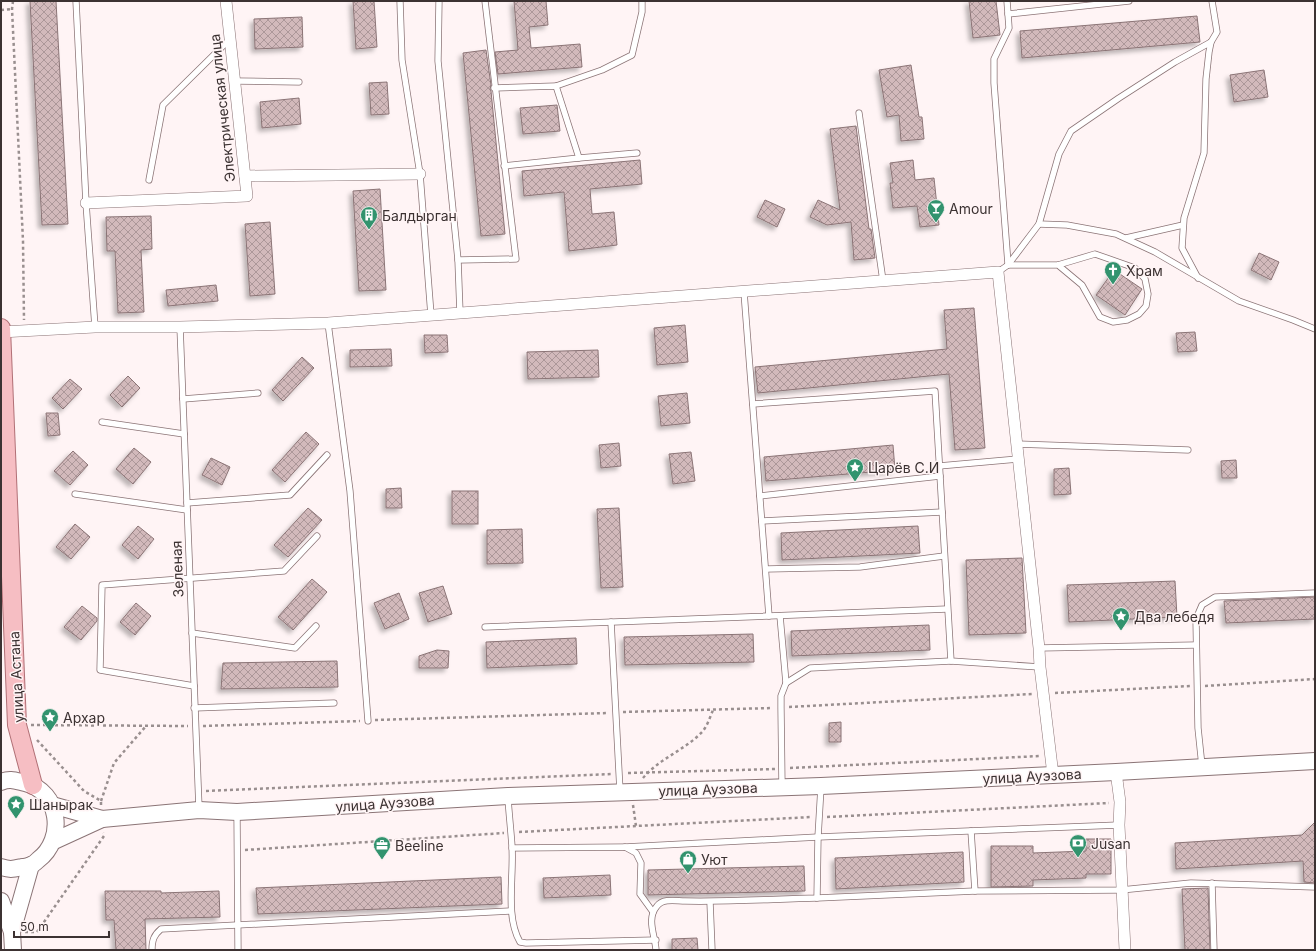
<svg xmlns="http://www.w3.org/2000/svg" width="1316" height="951" font-family="Inter,sans-serif">
  <defs>
    <pattern id="building-cross-hatch" width="8" height="8" patternUnits="userSpaceOnUse"><rect width="8" height="8" fill="#d2b9bb"/><path d="M0 0l8 8M0 8l8-8" fill="none" stroke="#ac9799"/></pattern>
    <filter id="shadow"><feDropShadow dx="-3.5" dy="3.5" stdDeviation="2" flood-color="#0004"/></filter>
  </defs>
  <rect width="100%" height="100%" fill="#fff4f5"/>
  <g fill="url(#building-cross-hatch)" stroke="#8b7476" filter="url(#shadow)">
    <path d="M30,1H56L68,224L42,225Z"/>
    <path d="M353,1H374L377,47L356,49Z"/>
    <path d="M514,1H546L548,25L529,27L531,48L580,44L582,67L498,74L495,52L518,50Z"/>
    <path d="M969,1H996L1000,35L973,38Z"/>
    <path d="M1197,16L1200,42L1022,58L1020,31Z"/>
    <path d="M302,17L303,47L255,49L254,19Z"/>
    <path d="M486,50L491,85L490,89L491,91L505,234L481,236L463,53Z"/>
    <path d="M911,65L919,117H922L924,139L901,141L899,115L887,117L879,70Z"/>
    <path d="M1264,70L1268,97L1234,102L1230,75Z"/>
    <path d="M387,82L389,114L371,115L369,83Z"/>
    <path d="M299,98L301,124L262,128L260,102Z"/>
    <path d="M557,105L560,131L523,134L520,108Z"/>
    <path d="M856,126L869,229H871L875,258L854,260L851,222L827,225L810,217L818,200L840,210L830,129Z"/>
    <path d="M640,160L642,184L590,189L592,214L614,212L617,245L569,251L564,192L524,196L522,171Z"/>
    <path d="M913,160L915,180L934,178L939,225L920,227L917,206L893,208L890,183H893L890,163Z"/>
    <path d="M380,189L386,290L359,291L353,191Z"/>
    <path d="M765,200L785,209L777,227L757,217Z"/>
    <path d="M151,216L152,249L141,250L144,312L118,313L115,251H107L106,217Z"/>
    <path d="M270,222L275,294L250,296L245,224Z"/>
    <path d="M1259,253L1279,262L1271,280L1251,270Z"/>
    <path d="M1114,270L1142,289L1125,315L1096,295Z"/>
    <path d="M216,285L218,301L168,306L166,290Z"/>
    <path d="M974,308L985,448L955,450L949,374L758,393L755,367L947,349L944,310Z"/>
    <path d="M685,325L688,362L657,365L654,328Z"/>
    <path d="M1195,332L1197,351L1178,352L1176,333Z"/>
    <path d="M424,335H447L448,352L425,353Z"/>
    <path d="M391,349L392,366L350,367V350Z"/>
    <path d="M598,350L599,377L528,379L527,352Z"/>
    <path d="M302,357L314,368L283,401L272,390Z"/>
    <path d="M128,376L140,388L122,407L110,395Z"/>
    <path d="M70,379L82,389L63,409L52,398Z"/>
    <path d="M687,393L690,423L661,426L658,396Z"/>
    <path d="M46,413H58L60,435L48,436Z"/>
    <path d="M306,432L319,444L285,482L272,470Z"/>
    <path d="M619,443L621,466L601,468L599,445Z"/>
    <path d="M893,445L895,470L766,481L764,457Z"/>
    <path d="M134,448L151,462L133,484L116,469Z"/>
    <path d="M73,451L88,465L70,485L54,471Z"/>
    <path d="M691,452L695,481L673,484L669,454Z"/>
    <path d="M211,458L230,467L222,485L202,475Z"/>
    <path d="M1236,460L1237,478H1222L1221,461Z"/>
    <path d="M1069,468L1071,494L1054,495V469Z"/>
    <path d="M401,488L402,508H386V489Z"/>
    <rect x="452" y="491" width="26" height="33"/>
    <path d="M308,508L322,520L288,557L274,545Z"/>
    <path d="M619,508L623,587L601,588L597,509Z"/>
    <path d="M75,524L90,537L71,559L56,547Z"/>
    <path d="M138,526L154,539L138,559L122,545Z"/>
    <path d="M918,526L920,553L782,560L781,533Z"/>
    <path d="M522,529L523,563L487,564V530Z"/>
    <path d="M1022,558L1026,633L969,635L966,560Z"/>
    <path d="M312,579L327,592L293,630L278,617Z"/>
    <path d="M1175,581L1177,617L1069,622L1067,585Z"/>
    <path d="M443,586L452,614L428,622L419,593Z"/>
    <path d="M399,593L409,619L385,629L374,603Z"/>
    <path d="M1315,597V619L1226,623L1224,601Z"/>
    <path d="M136,603L151,616L135,635L120,622Z"/>
    <path d="M82,606L97,618V621L81,640L64,627Z"/>
    <path d="M929,625L930,650L792,656L791,631Z"/>
    <path d="M753,634L754,662L625,665L624,637Z"/>
    <path d="M576,638L577,664L487,668L486,642Z"/>
    <path d="M437,650L449,651L448,668H419V656Z"/>
    <path d="M337,661L338,687L221,689L223,663Z"/>
    <path d="M841,722V742H829V723Z"/>
    <path d="M1315,822V883L1304,882L1303,861L1176,869L1175,843L1302,835Z"/>
    <path d="M1086,839H1111V874H1086V878L1033,880V886L991,887V846H1033V853L1086,851Z"/>
    <path d="M963,852L964,882L836,889L835,858Z"/>
    <path d="M804,866L805,891L648,895V870Z"/>
    <path d="M610,875L611,895L544,898L543,878Z"/>
    <path d="M501,877L502,904L258,914L256,888Z"/>
    <path d="M1208,888L1210,950H1185L1182,889Z"/>
    <path d="M105,891H161V893L219,891L220,917L145,919L146,950H116L114,920H106Z"/>
    <path d="M697,938L698,950H672V939Z"/>
  </g>
  <g fill="none" stroke-linecap="round" stroke-linejoin="round">
    <g stroke="#8b7476" stroke-width="7">
      <g id="lane">
        <path d="M76,1L86,203L95,327"/>
        <path d="M400,1L402,60L420,174L431,315"/>
        <path d="M439,1L438,61L458,260L460,313"/>
        <path d="M1007,1L1008,14L1129,1"/>
        <path d="M1008,14L1009,28L994,59V83L1008,264"/>
        <path d="M234,81L299,82"/>
        <path d="M556,86L602,70L632,55L642,12V1"/>
        <path d="M494,88L556,86L579,158L504,166"/>
        <path d="M859,113L883,281"/>
        <path d="M579,158L637,153"/>
        <path d="M149,180L163,105L230,39"/>
        <path d="M1039,224L1067,225L1116,234L1155,252L1239,301L1293,320L1315,329"/>
        <path d="M1126,238L1183,225"/>
        <path d="M458,260L516,259L485,1"/>
        <path d="M1008,265L1039,224L1059,154L1071,131L1119,98L1175,62L1211,42L1217,32L1212,1"/>
        <path d="M998,272L1008,265H1058L1095,254L1135,268L1145,279L1148,294L1146,306L1139,314L1127,320L1113,322L1100,317L1082,285L1058,265"/>
        <path d="M1198,278L1182,248L1184,218L1204,153L1206,79L1209,52L1211,42"/>
        <path d="M744,292L769,616"/>
        <path d="M328,323L350,491L368,721"/>
        <path d="M180,327L199,808"/>
        <path d="M183,399L258,393"/>
        <path d="M753,404L935,391L951,661L1040,667"/>
        <path d="M102,422L184,434"/>
        <path d="M1017,444L1188,450"/>
        <path d="M939,466L1018,459"/>
        <path d="M75,494L187,510"/>
        <path d="M760,496L940,476"/>
        <path d="M187,503L290,495L327,455"/>
        <path d="M762,521L942,512"/>
        <path d="M766,569L860,567L944,556"/>
        <path d="M780,616L786,683"/>
        <path d="M611,622L620,791"/>
        <path d="M485,627L947,609"/>
        <path d="M192,633L295,648L316,626"/>
        <path d="M1039,648L1196,645"/>
        <path d="M194,686L100,670L102,585L284,571L317,536"/>
        <path d="M194,708L334,703"/>
        <path d="M1202,766L1198,728L1196,619L1202,605L1215,597L1315,593"/>
        <path d="M782,786L781,708V696L786,683L810,668L951,661"/>
        <path d="M508,798C509,814 511,831 512,847C514,877 505,916 520,942L526,943L656,940"/>
        <path d="M237,813L238,950"/>
        <path d="M971,831L975,891"/>
        <path d="M625,847L818,837L1119,825"/>
        <path d="M512,848L625,847L636,853L641,863L640,894L653,912"/>
        <path d="M1212,883L1214,950"/>
        <path d="M817,898L975,891L1121,890L1191,883L1315,887"/>
        <path d="M710,902L712,950"/>
        <path d="M152,950C152,940 154,935 161,929L511,911"/>
        <path d="M656,950C655,935 646,919 657,906C663,898 676,901 685,901C729,902 773,899 817,898L818,837L821,787"/>
      </g>
    </g>
    <g stroke="#8b7476" stroke-width="12">
      <g id="street">
        <path d="M245,176L420,174"/>
        <path d="M86,203L247,196L226,1"/>
        <path d="M1,332L95,327H180L328,323L998,272L1039,648L1040,667L1053,775"/>
        <path d="M1116,772L1120,802L1119,825L1125,950"/>
      </g>
    </g>
    <g stroke="#8b7476" stroke-width="18">
      <g id="secondary">
        <path d="M1,782C10,778 16,781 25,783C60,791 66,839 38,860C36,862 34,864 31,865C28,866 25,867 22,867C13,869 10,870 1,867"/>
        <path d="M52,805L102,819"/>
        <path d="M54,841L102,819L199,810L237,812L508,796L821,786L1116,772L1315,761"/>
        <path d="M1,901L12,932L13,950"/>
        <path d="M12,932L31,865"/>
      </g>
    </g>
    <g stroke="#b17076" stroke-width="20">
      <path id="primary" d="M1,328L17,725L33,785"/>
    </g>
    <g stroke="#998f8f" stroke-width="2.5" stroke-dasharray="3 3" stroke-linecap="butt">
      <path d="M13,1L12,9L23,241L24,320"/>
      <path d="M1,10L12,9"/>
      <path d="M1205,686L1315,679"/>
      <path d="M1055,693L1190,686"/>
      <path d="M789,707L1032,694"/>
      <path d="M623,712L772,708"/>
      <path d="M375,720L608,713"/>
      <path d="M31,725L188,726"/>
      <path d="M203,726L360,721"/>
      <path d="M37,740L84,791L101,801V805"/>
      <path d="M790,768L1040,756"/>
      <path d="M628,773L775,769"/>
      <path d="M643,778C660,758 685,750 702,732C707,727 710,717 713,710"/>
      <path d="M206,791L611,774"/>
      <path d="M101,801L114,763L146,726"/>
      <path d="M633,805L636,826"/>
      <path d="M827,817L1109,803"/>
      <path d="M519,832L812,817"/>
      <path d="M245,850L504,833"/>
      <path d="M25,932H37L104,836L103,833"/>
    </g>
    <use href="#lane" stroke="#fff" stroke-width="5.5"/>
    <use href="#street" stroke="#fff" stroke-width="11"/>
    <use href="#secondary" stroke="#fff" stroke-width="16"/>
    <use href="#primary" stroke="#f6bec3" stroke-width="18"/>
  </g>
  <defs>
    <g id="bar-pin" transform="scale(0.9)"><path d="M0 17L-7.5 6A9.5 9.5 0 1 1 7.5 6Z" fill="#32936e" stroke="#fff4f5"/><path d="M-6-5H6L.8 .8V4.5H3.5V6h-7V4.5H-.8V.8Z" fill="#fff"/></g>
    <g id="building-pin" transform="scale(0.9)"><path d="M0 17L-7.5 6A9.5 9.5 0 1 1 7.5 6Z" fill="#32936e" stroke="#fff4f5"/><path d="M-4-6H4V6H1V3H-1V6H-4ZM-2.5-4.3h1.7v1.8h-1.7ZM.8-4.3h1.7v1.8H.8ZM-2.5-1h1.7V.8h-1.7ZM.8-1h1.7V.8H.8Z" fill="#fff"/></g>
    <g id="church-pin" transform="scale(0.9)"><path d="M0 17L-7.5 6A9.5 9.5 0 1 1 7.5 6Z" fill="#32936e" stroke="#fff4f5"/><path d="M-1.2-6h2.4v3.5h3.3v2.4h-3.3V6h-2.4V-.1h-3.3v-2.4h3.3Z" fill="#fff"/></g>
    <g id="sight-pin" transform="scale(0.9)"><path d="M0 17L-7.5 6A9.5 9.5 0 1 1 7.5 6Z" fill="#32936e" stroke="#fff4f5"/><path d="M0-6L1.8-2.2L6-1.7L2.9 1.2L3.7 5.4L0 3.3L-3.7 5.4L-2.9 1.2L-6-1.7L-1.8-2.2Z" fill="#fff"/></g>
    <g id="bank-pin" transform="scale(0.9)"><path d="M0 17L-7.5 6A9.5 9.5 0 1 1 7.5 6Z" fill="#32936e" stroke="#fff4f5"/><path d="M-6-4H6V4H-6ZM0-2.3a2.3 2.3 0 1 0 0 4.6a2.3 2.3 0 1 0 0-4.6Z" fill="#fff"/></g>
    <g id="office-pin" transform="scale(0.9)"><path d="M0 17L-7.5 6A9.5 9.5 0 1 1 7.5 6Z" fill="#32936e" stroke="#fff4f5"/><path d="M-6-3h4V-5.5h4V-3h4V5H-6ZM-1-4.5V-3h2v-1.5ZM-6 0V1H6V0Z" fill="#fff"/></g>
    <g id="shop-pin" transform="scale(0.9)"><path d="M0 17L-7.5 6A9.5 9.5 0 1 1 7.5 6Z" fill="#32936e" stroke="#fff4f5"/><path d="M-5-2.5h2.3a2.7 3.5 0 0 1 5.4 0H5L5.5 6h-11ZM-1.5-2.5h3a1.5 2.3 0 0 0-3 0Z" fill="#fff"/></g>
  </defs>
  <g fill-rule="evenodd">
    <use href="#bar-pin" x="936" y="208"/>
    <use href="#building-pin" x="369" y="215"/>
    <use href="#church-pin" x="1113" y="270"/>
    <use href="#sight-pin" x="855" y="467"/>
    <use href="#sight-pin" x="1121" y="616"/>
    <use href="#sight-pin" x="50" y="717"/>
    <use href="#sight-pin" x="16" y="804"/>
    <use href="#bank-pin" x="1078" y="843"/>
    <use href="#office-pin" x="382" y="845"/>
    <use href="#shop-pin" x="688" y="859"/>
  </g>
  <g text-anchor="middle" dominant-baseline="central" stroke-width="3" stroke-linejoin="round" paint-order="stroke">
    <g font-size="14" fill="#3c3232" stroke="#fff4f5">
      <text transform="translate(222 108) rotate(-96)">Электрическая улица</text>
      <text transform="translate(177 569) rotate(-92)">Зеленая</text>
      <text transform="translate(16 677) rotate(-93)">улица Астана</text>
      <text transform="translate(1032 776) rotate(-3)">улица Ауэзова</text>
      <text transform="translate(708 789) rotate(-2)">улица Ауэзова</text>
      <text transform="translate(385 803) rotate(-4)">улица Ауэзова</text>
    </g>
    <g font-size="14" fill="#3c3232" stroke="#fff4f5" text-anchor="start">
      <text x="949" y="208">Amour</text>
      <text x="382" y="215">Балдырган</text>
      <text x="1126" y="270">Храм</text>
      <text x="868" y="467">Царёв С.И</text>
      <text x="1134" y="616">Два лебедя</text>
      <text x="63" y="717">Архар</text>
      <text x="29" y="804">Шанырак</text>
      <text x="1091" y="843">Jusan</text>
      <text x="395" y="845">Beeline</text>
      <text x="701" y="859">Уют</text>
    </g>
  </g>
  <rect width="1316" height="951" fill="none" stroke="#3c3232" stroke-width="4"/>
  <path d="M14 931v6h95v-6" fill="none" stroke="#3c3232" stroke-width="2"/>
  <text x="20" y="931" font-size="12" fill="#3c3232" stroke="#fff4f5" stroke-width="3" paint-order="stroke">50 m</text>
</svg>
